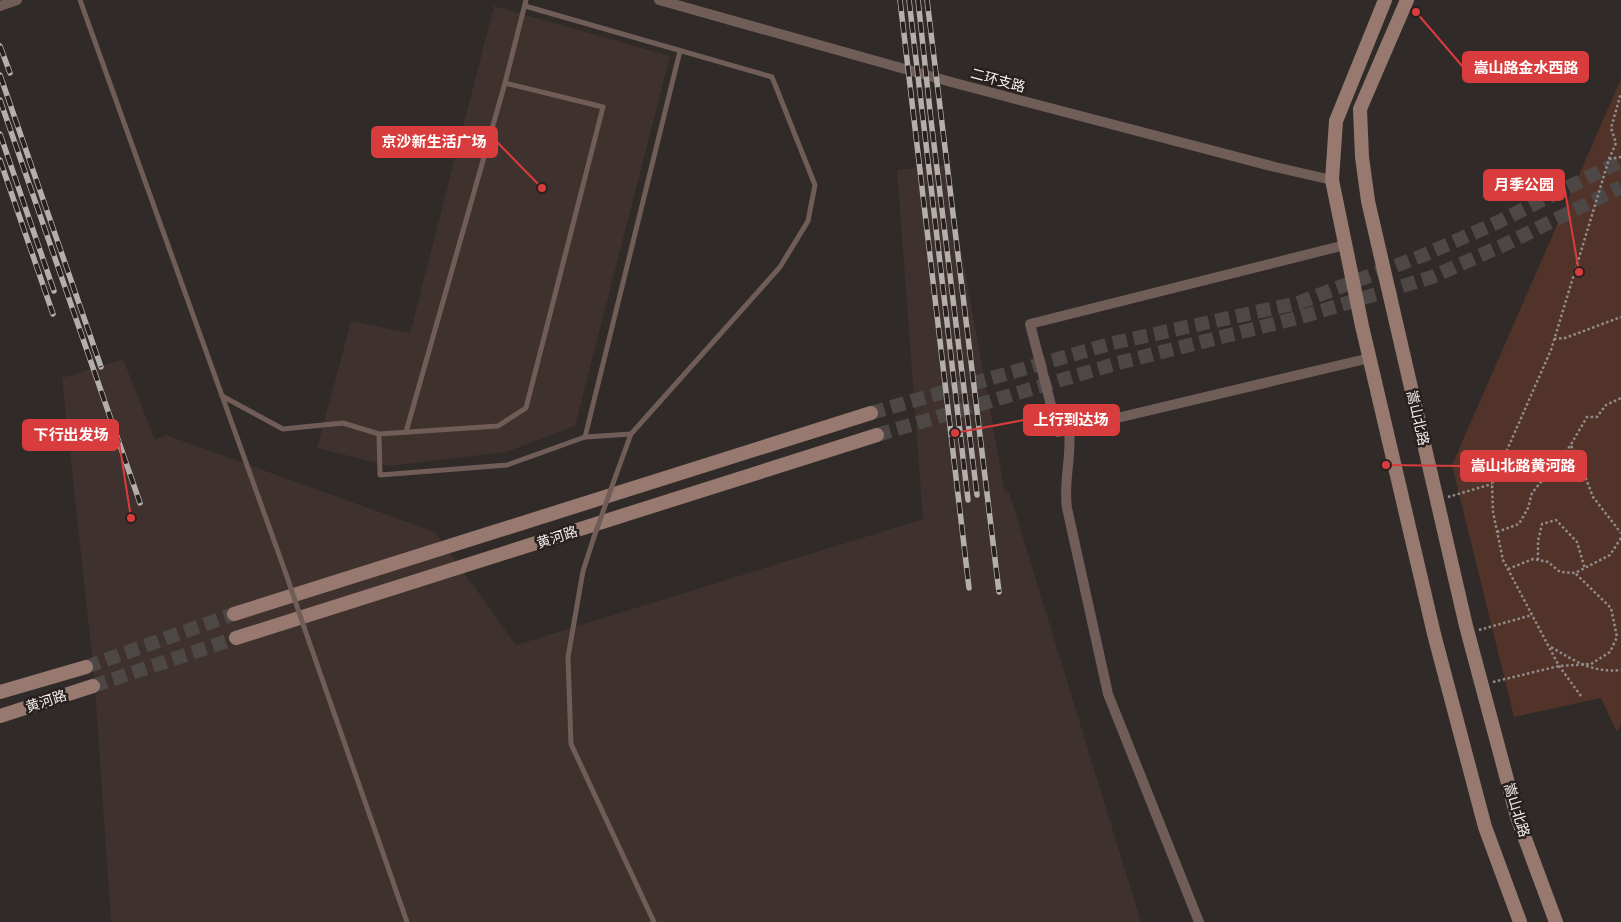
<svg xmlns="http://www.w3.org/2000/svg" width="1621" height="922" font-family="Cabin,'Noto Sans SC',sans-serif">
  <rect width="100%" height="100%" fill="#302a28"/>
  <g fill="#3f312d">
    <path d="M494,6L670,56L575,426L507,452L389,466L317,448L351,321L410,333Z"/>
    <path d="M946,165L1005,493L1009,492L1141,922H111L94,674L62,378L123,359L155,440L166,435L435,532L516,645L923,519L897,170Z"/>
  </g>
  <path fill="#523329" d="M1621,79V724L1617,732L1601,698L1514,717L1452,465Z"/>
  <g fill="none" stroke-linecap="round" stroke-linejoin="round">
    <g stroke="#4d4846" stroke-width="14" stroke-dasharray="14 7" stroke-linecap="butt">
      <path d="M871,413L1113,343L1298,303L1424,255L1498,222L1621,161"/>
      <path d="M877,435L1118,363L1301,317L1432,277L1508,243L1621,187"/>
      <path d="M86,667L234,614"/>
      <path d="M93,686L236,638"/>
    </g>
    <g stroke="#918c8a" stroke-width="2.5" stroke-dasharray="2.5 2.5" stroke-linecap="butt">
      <path d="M1609,159L1621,157"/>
      <path d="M1554,339L1565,338L1621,317"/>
      <path d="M1571,446L1576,453L1593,497L1621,533"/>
      <path d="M1448,497L1492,484"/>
      <path d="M1497,532L1519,524L1528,508L1532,493L1570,446L1587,417H1597L1606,405L1621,398"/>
      <path d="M1538,560V541L1542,524L1556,520L1577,542L1585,569"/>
      <path d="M1508,569L1533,559L1548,562L1560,572L1575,573L1610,555L1621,538"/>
      <path d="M1479,630L1532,615"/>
      <path d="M1551,647C1575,661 1592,673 1621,670"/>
      <path d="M1493,682L1559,666L1591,664L1610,652L1617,637L1611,608L1575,573"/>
      <path d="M1581,696L1559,666L1503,560L1493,512L1492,484L1551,350L1609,159L1616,143L1611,128L1621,93"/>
    </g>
    <g stroke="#705d57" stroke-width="5">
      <path d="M80,0L286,574"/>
      <path d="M525,6L772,77L815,185L808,221L780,267L631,434L616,475"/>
      <path d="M222,396L283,429L343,423L379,434L498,426L526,408L603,107L505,83L526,0"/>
      <path d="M406,432L505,83"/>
      <path d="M379,434L380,475L507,465L585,437L631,434"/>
      <path d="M585,437L680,51"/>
      <path d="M594,537L583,571L568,657L571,744L654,922"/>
      <path d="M304,627L407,922"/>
    </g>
    <g stroke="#705d57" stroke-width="10">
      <path d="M659,0L951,82L1275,167L1332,180"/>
      <path d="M0,6L17,0"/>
      <path d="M1345,245L1030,324L1058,432L1370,358"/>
      <path d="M1069,429C1072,456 1063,482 1067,508L1108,694L1199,922"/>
    </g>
    <g stroke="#97796f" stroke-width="14">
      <path d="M1385,0L1336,121L1332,180L1362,326L1434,634L1485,827L1520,922"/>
      <path d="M1407,0L1360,109L1362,157L1368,201L1466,626L1517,817L1556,922"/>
      <path d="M234,614L871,413"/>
      <path d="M236,638L877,435"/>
      <path d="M0,692L86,667"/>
      <path d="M0,716L93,686"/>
    </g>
    <g stroke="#b4afad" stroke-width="5.5">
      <g id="rail">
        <path d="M900,0L969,588"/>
        <path d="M909,0L968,500"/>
        <path d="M918,0L931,120L977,495"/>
        <path d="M927,0L999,592"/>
        <path d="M0,46L10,73"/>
        <path d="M0,75L101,367"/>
        <path d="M0,100L140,503"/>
        <path d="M0,134L54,291"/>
        <path d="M0,160L53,314"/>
      </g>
    </g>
    <use href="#rail" stroke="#27201e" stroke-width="4" stroke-dasharray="11" stroke-linecap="butt"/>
    <g stroke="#705d57" stroke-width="5">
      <path d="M594,537L616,475"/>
      <path d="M286,574L304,627"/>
    </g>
  </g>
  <g text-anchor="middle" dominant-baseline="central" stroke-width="5" stroke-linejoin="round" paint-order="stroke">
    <g font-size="14" fill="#f3efed" stroke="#27201e">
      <text transform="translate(998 80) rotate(15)">二环支路</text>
      <text transform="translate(1418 418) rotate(77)">嵩山北路</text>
      <text transform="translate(557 537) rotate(-18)">黄河路</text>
      <text transform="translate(46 701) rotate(-18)">黄河路</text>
      <text transform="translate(1517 810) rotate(73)">嵩山北路</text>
    </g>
  </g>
  <path fill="none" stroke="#d93c3c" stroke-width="2" d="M1416 12L1463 67M542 188L497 142M1579 272L1564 185M955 433L1024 420M131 518L118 435M1386 465L1461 466"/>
  <g fill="#d93c3c" stroke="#27201e" stroke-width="2">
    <circle cx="1416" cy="12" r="5"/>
    <circle cx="542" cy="188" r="5"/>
    <circle cx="1579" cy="272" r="5"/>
    <circle cx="955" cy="433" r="5"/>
    <circle cx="131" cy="518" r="5"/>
    <circle cx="1386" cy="465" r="5"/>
  </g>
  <g fill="#d93c3c" stroke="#d93c3c" stroke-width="2">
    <rect x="1463" y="52" width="125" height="30" rx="5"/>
    <rect x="372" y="127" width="125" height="30" rx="5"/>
    <rect x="1484" y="170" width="80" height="30" rx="5"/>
    <rect x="1024" y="405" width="95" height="30" rx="5"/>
    <rect x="23" y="420" width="95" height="30" rx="5"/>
    <rect x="1461" y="451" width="125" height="30" rx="5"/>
  </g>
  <g font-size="15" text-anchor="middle" font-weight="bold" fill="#fff">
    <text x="1526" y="73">嵩山路金水西路</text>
    <text x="434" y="147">京沙新生活广场</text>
    <text x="1524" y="190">月季公园</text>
    <text x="1071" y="425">上行到达场</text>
    <text x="71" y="440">下行出发场</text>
    <text x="1523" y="471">嵩山北路黄河路</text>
  </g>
</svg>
